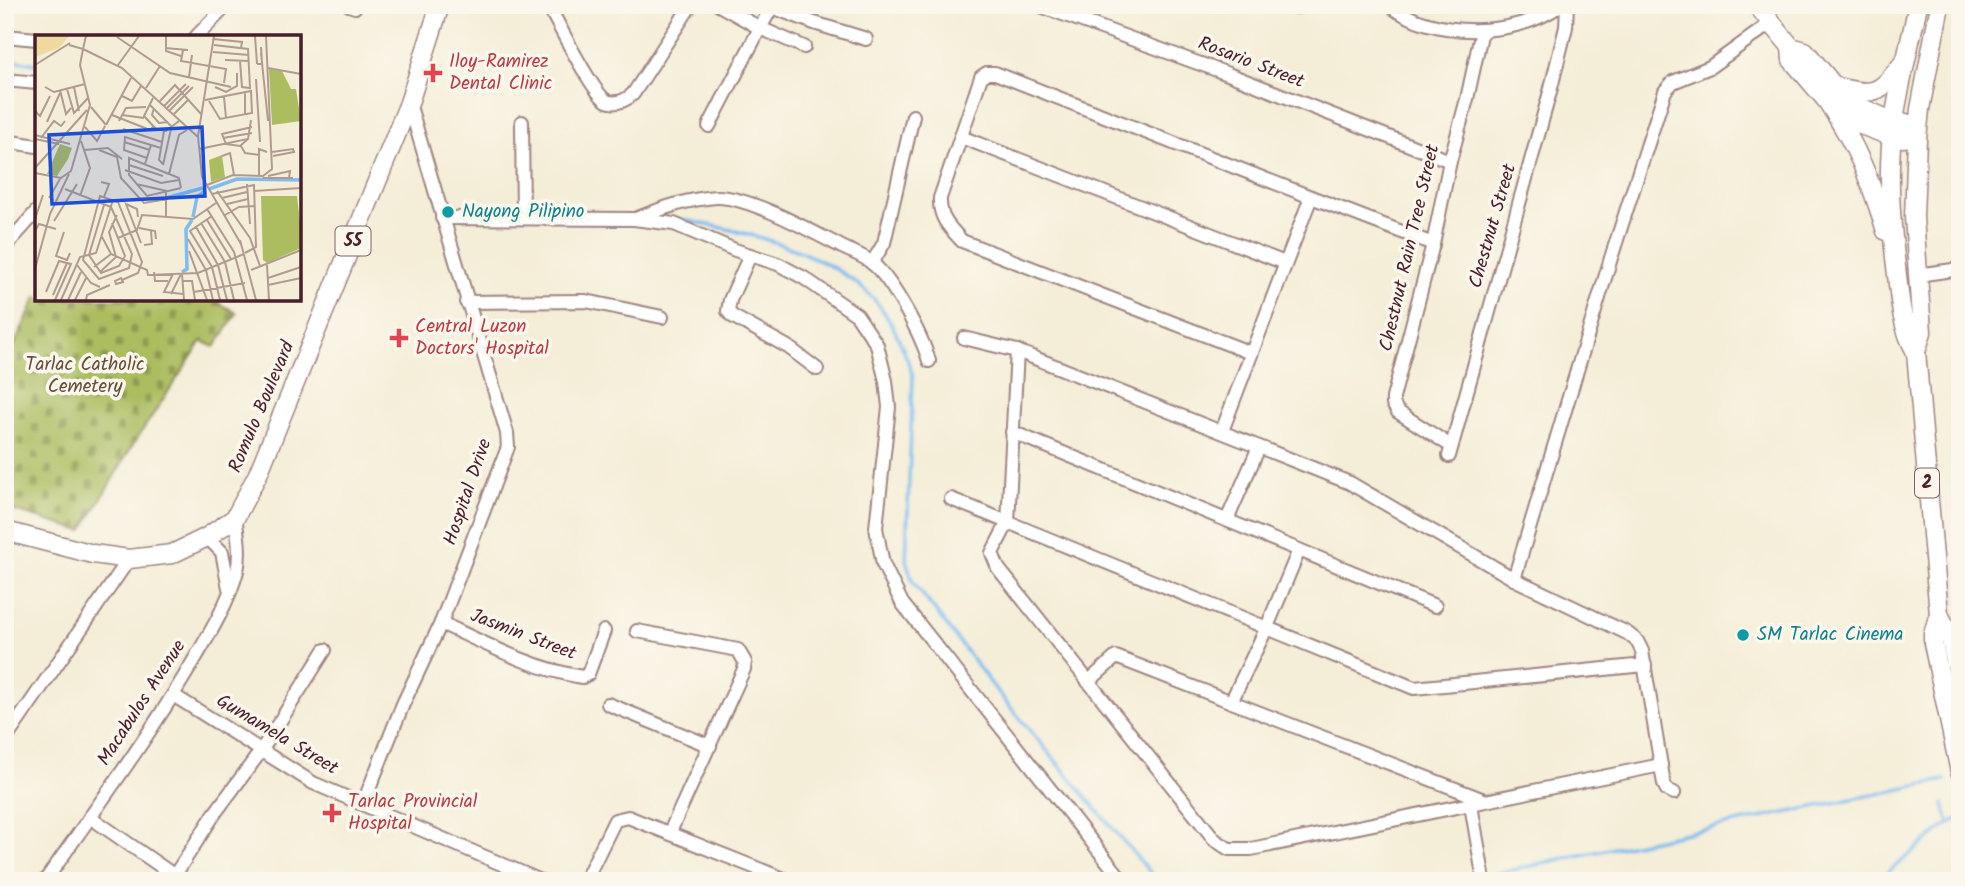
<svg xmlns="http://www.w3.org/2000/svg" width="1965" height="886" font-family="Kalam,sans-serif">
  <defs>
    <pattern id="cemetery-stones" width="16" height="16" patternUnits="userSpaceOnUse" patternTransform="scale(1.75)"><rect width="16" height="16" fill="#acbd60"/><path d="M2 7V4a2 2 0 0 1 4 0v3zM10 15v-3a2 2 0 0 1 4 0v3z" fill="#8e994f"/></pattern>
  </defs>
  <rect width="100%" height="100%" fill="#fbf7ec"/>
  <filter id="ink" filterUnits="userSpaceOnUse"><feTurbulence type="fractalNoise" baseFrequency=".0143" numOctaves="2"/><feDisplacementMap in="SourceGraphic" scale="14" xChannelSelector="R" yChannelSelector="G"/><feConvolveMatrix kernelMatrix="1 2 1 2 8 2 1 2 1" color-interpolation-filters="sRGB"/></filter>
  <filter id="wash" filterUnits="userSpaceOnUse"><feTurbulence type="fractalNoise" baseFrequency=".00686" numOctaves="4" result="noise"/><feDisplacementMap in="SourceGraphic" scale="28" xChannelSelector="R" yChannelSelector="G"/><feGaussianBlur stdDeviation="1.57" result="paint"/><feColorMatrix in="noise" values="0 0 0 0 0 0 0 0 0 0 0 0 0 0 0 0 0 1.4 0 .05"/><feComposite in="paint" operator="in"/></filter>
  <g filter="url(#wash)">
    <rect width="100%" height="100%" fill="#f4edd7"/>
    <path fill="url(#cemetery-stones)" stroke="#7b6e46" stroke-width="2" d="M37,296V299H218L217,302L237,313L215,347L202,341L132,446L82,531L5,508V365Z"/>
    <g fill="none" stroke-linecap="round" stroke-linejoin="round">
      <g stroke="#7ebcf1" stroke-width="3.5">
        <path d="M5,59L37,64"/>
        <path d="M677,219C743,230 844,254 884,312C897,331 906,355 913,376L906,560L913,582L996,690L1157,881"/>
        <path d="M1944,804L1949,823"/>
        <path d="M1467,881L1547,862L1945,780"/>
        <path d="M1877,881L1949,823L1960,818"/>
      </g>
    </g>
  </g>
  <g filter="url(#ink)">
    <g fill="none" stroke-linecap="round" stroke-linejoin="round">
      <g stroke="#9f8681" stroke-width="16">
        <g id="minor">
          <path d="M349,5L355,7"/>
          <path d="M548,5C558,23 593,94 607,101C617,105 626,100 633,94L691,5"/>
          <path d="M773,5L760,28L804,47"/>
          <path d="M1038,5L1228,74L1450,161"/>
          <path d="M1291,5L1297,7L1306,5"/>
          <path d="M1389,5C1433,39 1516,38 1560,5"/>
          <path d="M772,7L814,23L866,39"/>
          <path d="M5,36L37,39"/>
          <path d="M196,37L227,5"/>
          <path d="M5,80L37,83"/>
          <path d="M522,122L523,218"/>
          <path d="M709,126L760,28L719,5"/>
          <path d="M961,137L1285,263"/>
          <path d="M5,141L37,146"/>
          <path d="M442,218L634,219L674,224L735,250L778,264L804,278L857,315L877,345L886,381L889,407L876,528L883,564L902,603L1123,881"/>
          <path d="M638,218C663,208 688,199 716,197C748,196 811,231 840,246C851,252 865,256 873,264C893,281 922,336 929,361"/>
          <path d="M5,247L37,211"/>
          <path d="M750,255L730,300L728,311L732,316L788,347L817,369"/>
          <path d="M872,263L884,243L913,116"/>
          <path d="M1917,275L1960,269"/>
          <path d="M466,302L586,301L662,317"/>
          <path d="M964,338L1017,351"/>
          <path d="M1251,353L962,241C949,227 939,218 940,198L981,77L987,73H995L1311,197"/>
          <path d="M1222,431L1311,197L1433,244"/>
          <path d="M1012,432L1435,606"/>
          <path d="M1451,446L1398,412L1393,404V398L1433,244L1450,161L1467,99L1482,30"/>
          <path d="M1449,456L1550,92L1566,27L1567,5"/>
          <path d="M951,499L1414,688L1645,665"/>
          <path d="M1227,520L1259,447"/>
          <path d="M207,537L222,552L229,588"/>
          <path d="M1514,579L1350,483L1017,351L1008,522L992,553L998,568L1215,840L1229,849H1251L1661,765"/>
          <path d="M441,623C486,644 533,669 582,677L588,674L604,631"/>
          <path d="M637,631L738,650L745,662L744,669L670,832"/>
          <path d="M1088,682L1116,657L1484,800"/>
          <path d="M173,695L313,783L541,881"/>
          <path d="M1231,702L1267,627L1299,550"/>
          <path d="M608,704L710,746"/>
          <path d="M5,740L129,559"/>
          <path d="M1674,793L1667,790L1664,784L1642,651L1637,641L1627,633L1514,579L1611,258L1665,91L1673,82L1710,67L1771,23"/>
          <path d="M363,804L403,704L441,623L508,447L507,433L409,103"/>
          <path d="M1471,805L1484,881"/>
          <path d="M90,817L182,881"/>
          <path d="M45,881C94,811 146,741 190,667C207,638 228,605 237,571C241,554 238,535 235,518"/>
          <path d="M171,881L215,813L261,751L325,650"/>
          <path d="M585,881L615,820L628,817L789,881"/>
        </g>
      </g>
      <g stroke="#9f8681" stroke-width="21">
        <g id="highway">
          <path d="M1757,5L1791,47L1805,51L1834,86L1853,104L1894,122L1906,123"/>
          <path d="M1940,5L1920,109L1917,139L1914,217L1922,332L1916,352L1939,614L1933,634V643L1960,772"/>
          <path d="M1791,47L1792,60L1827,101L1853,122L1893,137L1904,138"/>
          <path d="M1837,87C1877,97 1879,93 1904,62"/>
          <path d="M1827,101C1857,146 1870,179 1886,231"/>
          <path d="M1916,352C1902,328 1900,302 1897,275C1891,225 1886,170 1894,120C1900,82 1910,43 1918,5"/>
          <path d="M5,531L93,554L129,559L172,554L207,537L235,518L258,474L409,103L440,5"/>
          <path d="M1939,614L1950,636L1960,682"/>
        </g>
      </g>
      <use href="#minor" stroke="#fff" stroke-width="12"/>
      <use href="#highway" stroke="#fff" stroke-width="18"/>
    </g>
  </g>
  <g fill="#e0444e" stroke="#fbf7ec" stroke-width="2.5">
    <path d="M429.5 62.5h7v7h7v7h-7v7h-7v-7h-7v-7h7z"/>
    <path d="M395.5 327.5h7v7h7v7h-7v7h-7v-7h-7v-7h7z"/>
    <path d="M328.5 802.5h7v7h7v7h-7v7h-7v-7h-7v-7h7z"/>
  </g>
  <g fill="#0f9aa8" stroke="#fbf7ec" stroke-width="2.5">
    <circle cx="448" cy="212" r="7"/>
    <circle cx="1743" cy="635" r="7"/>
  </g>
  <g text-anchor="middle" dominant-baseline="central" stroke-width="7" stroke-linejoin="round" paint-order="stroke">
    <g fill="#fbf7ec" stroke="#7f6065" stroke-width="2">
      <rect x="335.5" y="226.5" width="35" height="29" rx="5"/>
      <rect x="1915" y="468.5" width="24" height="29" rx="5"/>
    </g>
    <g font-size="18" font-weight="bold" fill="#4a1f2b">
      <text x="353" y="241">55</text>
      <text x="1927" y="483">2</text>
    </g>
    <g font-size="19" fill="#be3a42" stroke="#fbf7ec" text-anchor="start">
      <text x="449" y="62">Iloy-Ramirez<tspan x="449" dy="22">Dental Clinic</tspan></text>
      <text x="415" y="327">Central Luzon<tspan x="415" dy="22">Doctors' Hospital</tspan></text>
      <text x="348" y="802">Tarlac Provincial<tspan x="348" dy="22">Hospital</tspan></text>
    </g>
    <g font-size="19" fill="#4a1f2b" stroke="#fbf7ec">
      <text transform="translate(1251 63) rotate(21)">Rosario Street</text>
      <text transform="translate(1493 226) rotate(-74)">Chestnut Street</text>
      <text transform="translate(1410 248) rotate(-77)">Chestnut Rain Tree Street</text>
      <text transform="translate(262 407) rotate(-67)">Romulo Boulevard</text>
      <text transform="translate(468 492) rotate(-71)">Hospital Drive</text>
      <text transform="translate(523 635) rotate(21)">Jasmin Street</text>
      <text transform="translate(142 703) rotate(-57)">Macabulos Avenue</text>
      <text transform="translate(277 735) rotate(31)">Gumamela Street</text>
    </g>
    <g font-size="19" fill="#0d838f" stroke="#fbf7ec" text-anchor="start">
      <text x="462" y="212">Nayong Pilipino</text>
      <text x="1757" y="635">SM Tarlac Cinema</text>
    </g>
    <g font-size="19" fill="#674e3b" stroke="#fbf7ec">
      <text x="85" y="365">Tarlac Catholic<tspan x="85" dy="22">Cemetery</tspan></text>
    </g>
  </g>
  <g transform="translate(35 35)">
    <rect width="266" height="266" fill="#f4edd7"/>
    <path d="M0,1H34L24,13L0,22Z" fill="#eeda9e"/>
    <path d="M234,34L247,36L256,54H261L266,86L237,90ZM25,109L37,113L33,124L22,141L12,139ZM226,161H262L266,196V213L232,228L228,225Z" fill="#acbd60"/>
    <path d="M187,120L190,142L176,147L174,125Z" fill="#acbd60"/>
    <path fill="none" stroke="#7ebcf1" stroke-width="3.5" d="M174,154L202,144L266,145M131,163L168,153M158,182L162,162L170,156M147,237L152,234L151,194L157,185"/>
    <path fill="none" stroke="#b09b92" stroke-width="2" d="M131,1V16L146,21M179,1L163,101L167,142L206,209M220,1L222,29M82,2L135,38L196,52M178,4L207,7L206,13M34,10L48,14L51,1M179,10L213,14L215,53L207,52L205,26M130,13L153,15M48,14L87,33L163,102M148,15L146,26L191,34L189,48M178,17L214,20M226,18L233,86M190,25L214,26M222,29H227L226,12M0,30L35,8M83,30L104,1M233,33L266,39M154,42L157,20M221,44L225,107M10,52L19,57L50,49M39,52L44,76M180,52L191,57L202,51V38M111,53L125,31M32,54L39,78L53,63M25,55L31,79L36,73M210,57V79M87,61L97,66L106,51M189,62L191,83M118,63L109,81L121,94L131,96L144,86M170,65L216,56L217,78L185,84L174,66M125,66L140,50L166,79M114,69L137,92M129,71L151,49M56,72L71,90M119,73L117,80L124,88L133,87M132,73L154,51M0,76L5,81L15,61M134,76L158,52M77,80L115,95L118,92M87,80L109,83M138,80L153,65M84,86L91,73L111,72M12,87L25,58M71,90L96,43M50,92L62,106L70,91M88,94L127,107M0,100L35,109M6,103L19,86L26,91L30,86M188,103L217,98M0,104L24,109M213,104L205,111L191,109L187,99L217,92M89,107L115,115M206,111L210,118L225,120M164,114L213,104L216,85M49,115L73,113L87,124M64,115L82,122L86,143L109,168L133,164M237,117L258,114L259,117L238,121M187,121L195,118L199,140M112,123L89,115L90,102L116,110M110,129L116,110L126,113M128,129L124,125L129,96M94,130L128,141M128,130L136,94M0,133L52,75M90,135L126,148L144,145M0,138L26,143L36,136L55,70L45,30L48,14M134,139L94,123V140L112,161L146,153M224,141V114L232,117M233,141L255,136L254,143M228,143H258M66,147L74,149L69,162M101,149L132,156M212,149L215,189M172,150L198,140L228,141L237,134L231,1M146,153L144,143L134,139L144,100L152,95M30,154L76,172M182,156L215,203L225,231M219,156L266,153M131,157V182M177,159L219,150L221,212L210,218M45,161L55,133L46,106M14,163L25,144M187,163L212,157M192,169L213,164M69,170L54,220L66,238L84,231L90,221L77,188M76,172L97,219L94,233L64,244L48,225L65,161L83,167L107,227L103,238L87,245M172,174L199,217L212,265M190,180L204,172L220,171M177,181L155,196L177,232L185,265M103,182L102,174L91,169L106,208M0,184L8,160M172,185L196,224M19,186L42,149M166,188L190,227L199,265M161,192L183,230L192,265M104,193L120,196L121,204M0,196L4,189L21,194M29,197L21,221L32,225L35,218M66,200L76,219L112,235L113,240L163,238L209,219M83,203L102,195L107,180L158,184L181,168M153,204L171,235L178,265M205,205L221,265M109,210L117,209L116,196M154,216L172,265M42,230L56,248L65,252M232,230L234,265M59,232L76,219M0,234L15,179L34,139M216,235L266,215M65,237L81,222L74,197L82,180M119,237L120,246H133M138,239L129,257L148,259M147,239L149,265M86,243L88,247L81,249L80,246ZM233,243L266,232M147,246H157L160,265M233,250L266,243M11,257L24,226L36,229L20,265M159,257L210,248M136,259L146,239M18,260L32,228M26,265L45,222L61,218L78,165M33,265L46,237M40,265L51,243M51,265L52,260L75,250"/>
    <path fill="#1d4ed8" fill-opacity="0.15" stroke="#1d4ed8" stroke-width="3.5" d="M167,92L170,161L17,169L14,100Z"/>
    <rect width="266" height="266" fill="none" stroke="#4a1f2b" stroke-width="3.5"/>
  </g>
  <rect width="1965" height="886" fill="none" stroke="#fbf7ec" stroke-width="28"/>
</svg>
